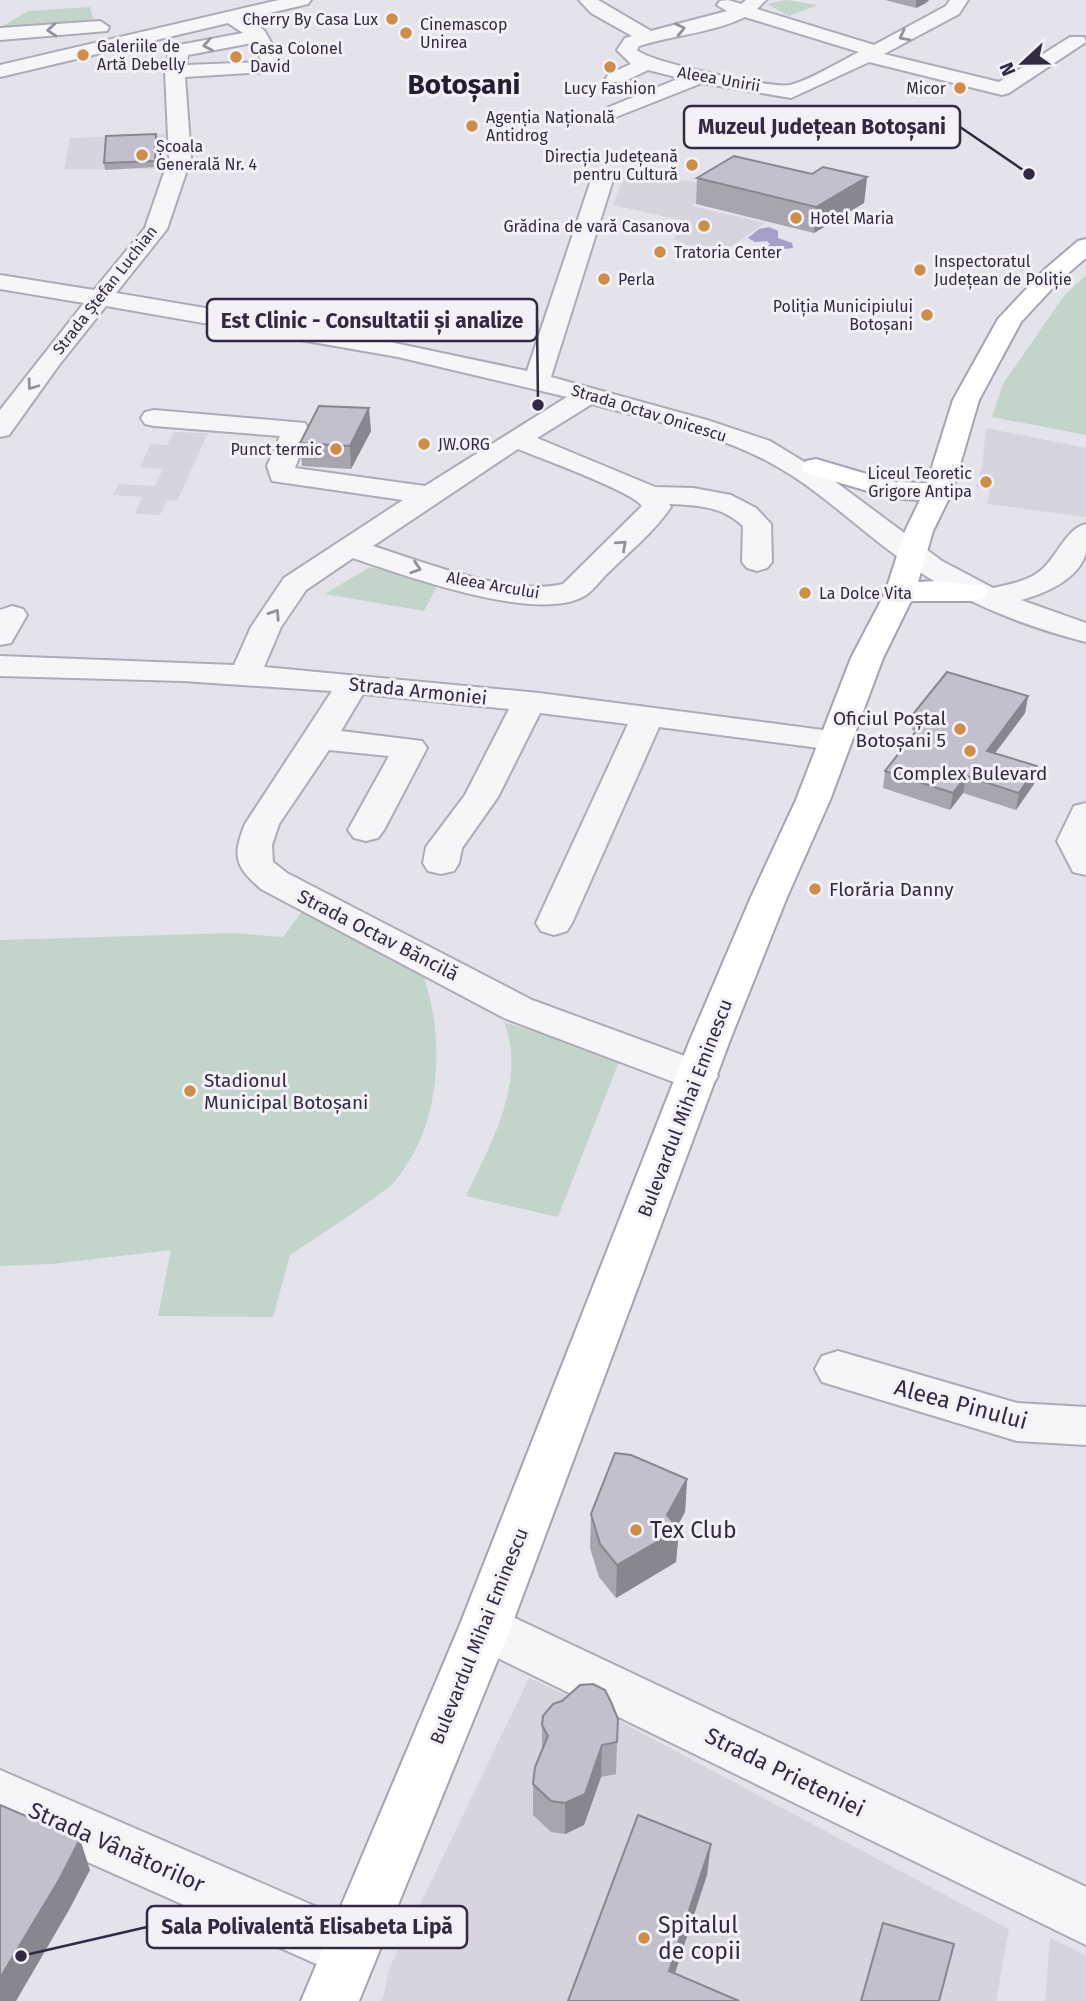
<svg xmlns="http://www.w3.org/2000/svg" width="1086" height="2001" font-family="'Fira Sans',sans-serif">
  <rect width="100%" height="100%" fill="#e4e2ea"/>
  <g fill="#d7d4df">
    <path d="M166,134L162,169H64L70,138Z"/>
    <path d="M626,171L718,186L692,206L765,223L723,252L687,245L674,239L685,221L613,205Z"/>
    <path d="M986,428L1086,448V517L987,504L990,491L976,487L982,467Z"/>
    <path d="M174,432L208,433L177,501L167,500L160,515L135,514L142,497L113,495L119,484L155,486L163,469L140,467L151,444L167,445Z"/>
    <path d="M529,1678L593,1707L1009,1929L996,2001H382L390,1967Z"/>
    <path d="M1050,1938L1086,1955V2001H1045Z"/>
  </g>
  <g fill="#c3d4ca">
    <path d="M786,0L818,5L789,16L767,4Z"/>
    <path d="M90,7L94,22L3,26L28,11Z"/>
    <path d="M1086,275V435L992,417L1003,384L1064,296Z"/>
    <path d="M370,567L439,582L424,611L325,594Z"/>
    <path d="M314,895L419,963C446,1031 444,1123 395,1181C389,1188 380,1193 374,1198C347,1218 318,1236 290,1255L273,1317L158,1316L171,1250L52,1264L0,1266V940L234,933L283,937Z"/>
    <path d="M504,1022L620,1059L558,1217L466,1196C491,1143 527,1082 504,1022Z"/>
  </g>
  <path fill="#a69dc9" d="M769,227L778,231V238L792,243L793,248L778,250L768,246L770,244L767,241L755,242L748,238L759,229Z"/>
  <g fill="none" stroke-linecap="round" stroke-linejoin="round">
    <g stroke="#aeabb8" stroke-width="4">
      <g id="minor">
        <path d="M279,0H311L308,4L245,19L264,30L285,67L282,71L185,77L191,158L167,229L116,293L319,327L527,371L591,180L594,175H610L613,180L551,377L707,420L770,441L829,477L942,561L993,588C1009,584 1026,582 1040,571C1057,558 1065,529 1086,524C1086,533 1086,544 1086,552C1080,579 1044,594 1021,600L1086,623V642C1022,626 956,599 902,560C857,528 818,488 769,462C715,433 651,420 592,404L537,438L655,487L693,488L731,495L756,508L771,524L772,562L767,568L757,571L747,568L742,562L743,526C722,506 697,505 669,504L671,507C654,532 630,551 609,572C601,579 594,590 586,595C540,625 403,575 353,558L306,590L281,627L264,667L539,693L846,733L851,740L846,747L834,750L659,727L572,923L567,931L554,935L541,931L536,923L628,724L540,713L498,797L462,848L459,863L454,871L441,874L428,871L423,863L426,847L465,795L509,709L363,694L341,731L422,741L427,748L384,830L378,838L366,841L354,838L348,830L389,756L329,750L279,824L272,845L273,862L287,873L532,1000L712,1066L718,1076L712,1086L698,1090L684,1086L504,1018L261,889C235,866 232,857 245,824L332,691L183,681L0,676V656L234,665L251,627L284,578L403,500L272,481L267,466L280,436L154,426L145,424L141,418L145,412L154,410L305,423L309,429L295,468L425,486L567,397L398,357L106,306L59,365L9,435L0,437V410L84,303L0,289V275L94,290L145,228L169,158L165,71L169,51L179,45L243,33L228,23L0,77V65ZM252,43L262,62L186,65L188,55ZM518,449C540,458 634,492 642,506L563,584C511,597 424,562 373,546Z"/>
        <path d="M579,0H598L651,31L727,11L717,5L720,1L728,0L741,4L746,0H766L757,9L874,45L946,6L950,0H968L959,14L884,54L999,82L1070,37H1084L1086,42L1009,93L1002,95L869,62L791,98L702,83L616,117L609,115L606,111L609,107L680,78L648,70L623,82H609L606,78L609,74L631,64L617,50L625,38L632,36L591,13ZM745,17L859,52C841,61 808,81 790,85C773,89 648,62 637,50L639,46C674,35 712,33 745,17Z"/>
        <path d="M100,21L109,27L107,31L0,40V28Z"/>
        <path d="M12,606L23,609L27,615L11,643L0,645V610Z"/>
        <path d="M1086,803V875L1073,872L1057,841L1074,806Z"/>
        <path d="M838,1351L1017,1403L1086,1407V1445L1017,1441L822,1382L815,1369L822,1356Z"/>
        <path d="M485,1604L1086,1887V1945L467,1643L459,1627L467,1611Z"/>
        <path d="M0,1770L370,1930L379,1950L370,1970L350,1979L0,1823Z"/>
      </g>
    </g>
    <g stroke="#a7a1b6" stroke-width="4">
      <path id="major" d="M1086,239V258L1060,280L1021,322L979,400L952,492L933,531L918,582L936,581L985,586L989,592L985,598L974,601H911L883,658L830,800L787,897L730,1040L511,1627L359,2001H301L459,1627L690,1040L751,897L796,800L851,658L885,593L905,531L920,500L892,498L806,473L802,467L806,461L816,459L894,482L927,483L953,400L998,319L1044,270L1078,241Z"/>
    </g>
    <use href="#minor" fill="#f6f5f8" fill-rule="evenodd"/>
    <use href="#major" fill="#fff" fill-rule="evenodd"/>
  </g>
  <g fill="#a8a4b0">
    <path d="M885,0H929L926,3L916,8Z"/>
    <path d="M156,134V167L105,170L104,163Z"/>
    <path d="M812,174L867,177L864,203L814,233L696,204L697,178Z"/>
    <path d="M371,431L351,469L302,466L300,443Z"/>
    <path d="M1028,696L1025,713L995,753L1037,766L1034,784L1016,810L963,793L950,810L883,788L885,771L916,731L912,730L914,713Z"/>
    <path d="M687,1479L685,1512L677,1527L679,1529L676,1562L616,1598L599,1577L590,1548L591,1514Z"/>
    <path d="M542,1725L617,1742L616,1774L601,1777L584,1825L565,1834L551,1832L533,1815V1784L542,1750Z"/>
  </g>
  <g fill="#888690">
    <path d="M916,0H929L926,3L916,8Z"/>
    <path d="M867,177L864,203L814,233L816,207Z"/>
    <path d="M369,408L371,431L351,469L350,446Z"/>
    <path d="M1028,696L1025,713L984,768L987,751Z"/>
    <path d="M1037,766L1034,784L1016,810L1019,793Z"/>
    <path d="M966,776L963,793L950,810L953,793Z"/>
    <path d="M687,1479L685,1512L674,1532L679,1529L676,1562L616,1598L617,1565L667,1515Z"/>
    <path d="M602,1745L601,1777L584,1825L565,1834V1803Z"/>
    <path d="M80,1839L90,1870L69,1910L16,2001H0V1978Z"/>
    <path d="M711,1844L707,1875L666,2001L669,1971Z"/>
  </g>
  <g fill="#c3bfcd" stroke="#888690" stroke-width="2">
    <path d="M156,134L155,161L104,163L106,136Z"/>
    <path d="M734,156L812,174L823,167L867,177L816,207L697,178Z"/>
    <path d="M319,406L369,408L350,446L300,443Z"/>
    <path d="M947,672L1028,696L987,751L1037,766L1019,793L966,776L953,793L885,771L927,717L914,713Z"/>
    <path d="M615,1453L631,1455L687,1479L667,1515L679,1529L617,1565L600,1544L591,1514Z"/>
    <path d="M593,1684L605,1690L611,1702L618,1719L617,1742L602,1745L585,1794L565,1803L551,1801L533,1784L535,1767L548,1736L542,1725L543,1716L553,1704L562,1701L580,1685Z"/>
    <path d="M0,1805L80,1839L59,1880L0,1978Z"/>
    <path d="M638,1815L711,1844L669,1971L739,2001H568Z"/>
    <path d="M883,1923L954,1944L939,2001H861Z"/>
  </g>
  <defs><path id="oneway-chevron" d="M-2-3.5L2.5 0L-2 3.5" fill="none" stroke-width="1.6" stroke-linecap="round" stroke-linejoin="round" transform="scale(1.75)"/></defs>
  <g stroke="#94909d">
    <use href="#oneway-chevron" transform="translate(680 29) rotate(-13)"/>
    <use href="#oneway-chevron" transform="translate(52 30) rotate(176)"/>
    <use href="#oneway-chevron" transform="translate(904 36) rotate(152)"/>
    <use href="#oneway-chevron" transform="translate(208 45) rotate(170)"/>
    <use href="#oneway-chevron" transform="translate(32 385) rotate(126)"/>
    <use href="#oneway-chevron" transform="translate(622 545) rotate(-42)"/>
    <use href="#oneway-chevron" transform="translate(416 568) rotate(18)"/>
    <use href="#oneway-chevron" transform="translate(275 614) rotate(-57)"/>
  </g>
  <g fill="#cd8e49" stroke="#f3f1f7" stroke-width="2.5">
    <circle cx="392" cy="19" r="7"/>
    <circle cx="406" cy="33" r="7"/>
    <circle cx="83" cy="55" r="7"/>
    <circle cx="236" cy="57" r="7"/>
    <circle cx="610" cy="67" r="7"/>
    <circle cx="960" cy="88" r="7"/>
    <circle cx="472" cy="126" r="7"/>
    <circle cx="142" cy="155" r="7"/>
    <circle cx="692" cy="165" r="7"/>
    <circle cx="796" cy="218" r="7"/>
    <circle cx="704" cy="226" r="7"/>
    <circle cx="660" cy="252" r="7"/>
    <circle cx="920" cy="270" r="7"/>
    <circle cx="604" cy="279" r="7"/>
    <circle cx="927" cy="315" r="7"/>
    <circle cx="424" cy="444" r="7"/>
    <circle cx="336" cy="449" r="7"/>
    <circle cx="986" cy="482" r="7"/>
    <circle cx="805" cy="593" r="7"/>
    <circle cx="960" cy="729" r="7"/>
    <circle cx="970" cy="751" r="7"/>
    <circle cx="815" cy="889" r="7"/>
    <circle cx="190" cy="1091" r="7"/>
    <circle cx="636" cy="1530" r="7"/>
    <circle cx="644" cy="1938" r="7"/>
  </g>
  <g text-anchor="middle" dominant-baseline="central" stroke-width="6" stroke-linejoin="round" paint-order="stroke">
    <g font-size="16" fill="#312a42" stroke="#f3f1f7" text-anchor="start">
      <text x="378" y="19" text-anchor="end">Cherry By Casa Lux</text>
      <text x="420" y="24">Cinemascop<tspan x="420" dy="18">Unirea</tspan></text>
      <text x="97" y="46">Galeriile de<tspan x="97" dy="18">Artă Debelly</tspan></text>
      <text x="250" y="48">Casa Colonel<tspan x="250" dy="18">David</tspan></text>
      <text x="610" y="88" text-anchor="middle">Lucy Fashion</text>
      <text x="946" y="88" text-anchor="end">Micor</text>
      <text x="486" y="117">Agenția Națională<tspan x="486" dy="18">Antidrog</tspan></text>
      <text x="156" y="146">Școala<tspan x="156" dy="18">Generală Nr. 4</tspan></text>
      <text x="678" y="156" text-anchor="end">Direcția Județeană<tspan x="678" dy="18">pentru Cultură</tspan></text>
      <text x="810" y="218">Hotel Maria</text>
      <text x="690" y="226" text-anchor="end">Grădina de vară Casanova</text>
      <text x="674" y="252">Tratoria Center</text>
      <text x="934" y="261">Inspectoratul<tspan x="934" dy="18">Județean de Poliție</tspan></text>
      <text x="618" y="279">Perla</text>
      <text x="913" y="306" text-anchor="end">Poliția Municipiului<tspan x="913" dy="18">Botoșani</tspan></text>
      <text x="438" y="444">JW.ORG</text>
      <text x="322" y="449" text-anchor="end">Punct termic</text>
      <text x="972" y="473" text-anchor="end">Liceul Teoretic<tspan x="972" dy="18">Grigore Antipa</tspan></text>
      <text x="819" y="593">La Dolce Vita</text>
    </g>
    <g font-size="16" fill="#312a42" stroke="#f3f1f7">
      <text transform="translate(719 79) rotate(10)">Aleea Unirii</text>
      <text transform="translate(105 290) rotate(-52)">Strada Ștefan Luchian</text>
      <text transform="translate(649 413) rotate(17)">Strada Octav Onicescu</text>
      <text transform="translate(493 585) rotate(10)">Aleea Arcului</text>
    </g>
    <g font-size="19" fill="#312a42" stroke="#f3f1f7">
      <text transform="translate(418 691) rotate(6)">Strada Armoniei</text>
      <text transform="translate(378 935) rotate(27)">Strada Octav Băncilă</text>
      <text transform="translate(685 1108) rotate(-69)">Bulevardul Mihai Eminescu</text>
      <text transform="translate(479 1636) rotate(-68)">Bulevardul Mihai Eminescu</text>
    </g>
    <g font-size="19" fill="#312a42" stroke="#f3f1f7" text-anchor="start">
      <text x="946" y="718" text-anchor="end">Oficiul Poștal<tspan x="946" dy="22">Botoșani 5</tspan></text>
      <text x="970" y="773" text-anchor="middle">Complex Bulevard</text>
      <text x="829" y="889">Florăria Danny</text>
      <text x="204" y="1080">Stadionul<tspan x="204" dy="22">Municipal Botoșani</tspan></text>
    </g>
    <g font-size="23" fill="#312a42" stroke="#f3f1f7">
      <text transform="translate(961 1404) rotate(15)">Aleea Pinului</text>
      <text transform="translate(785 1772) rotate(26)">Strada Prieteniei</text>
      <text transform="translate(117 1847) rotate(24)">Strada Vânătorilor</text>
    </g>
    <g font-size="23" fill="#312a42" stroke="#f3f1f7" text-anchor="start">
      <text x="650" y="1530">Tex Club</text>
      <text x="658" y="1925">Spitalul<tspan x="658" dy="26">de copii</tspan></text>
    </g>
    <g font-size="28" font-weight="bold" fill="#241c33" stroke="#f3f1f7">
      <text x="464" y="84">Botoșani</text>
    </g>
  </g>
  <path fill="none" stroke="#312a42" stroke-width="2.5" d="M1029 174L960 127M538 405L537 320M21 1956L147 1927"/>
  <g fill="#312a42" stroke="#f3f1f7" stroke-width="2.5">
    <circle cx="1029" cy="174" r="7"/>
    <circle cx="538" cy="405" r="7"/>
    <circle cx="21" cy="1956" r="7"/>
  </g>
  <g fill="#f3f1f7" stroke="#312a42" stroke-width="2.5">
    <rect x="684" y="106" width="276" height="42" rx="7"/>
    <rect x="207" y="299" width="330" height="42" rx="7"/>
    <rect x="147" y="1906" width="320" height="42" rx="7"/>
  </g>
  <g font-size="21" text-anchor="middle" font-weight="bold" fill="#312a42">
    <text x="822" y="134">Muzeul Județean Botoșani</text>
    <text x="372" y="328">Est Clinic - Consultatii și analize</text>
    <text x="307" y="1934">Sala Polivalentă Elisabeta Lipă</text>
  </g>
  <g transform="translate(1023 63) rotate(248)" stroke="#f3f1f7" stroke-width="5" paint-order="stroke">
  <path d="M0-5L12 26L0 18L-12 26Z" fill="#312a42"/>
  <text y="-10" font-size="19" font-weight="bold" text-anchor="middle" fill="#312a42">N</text>
  </g>
</svg>
